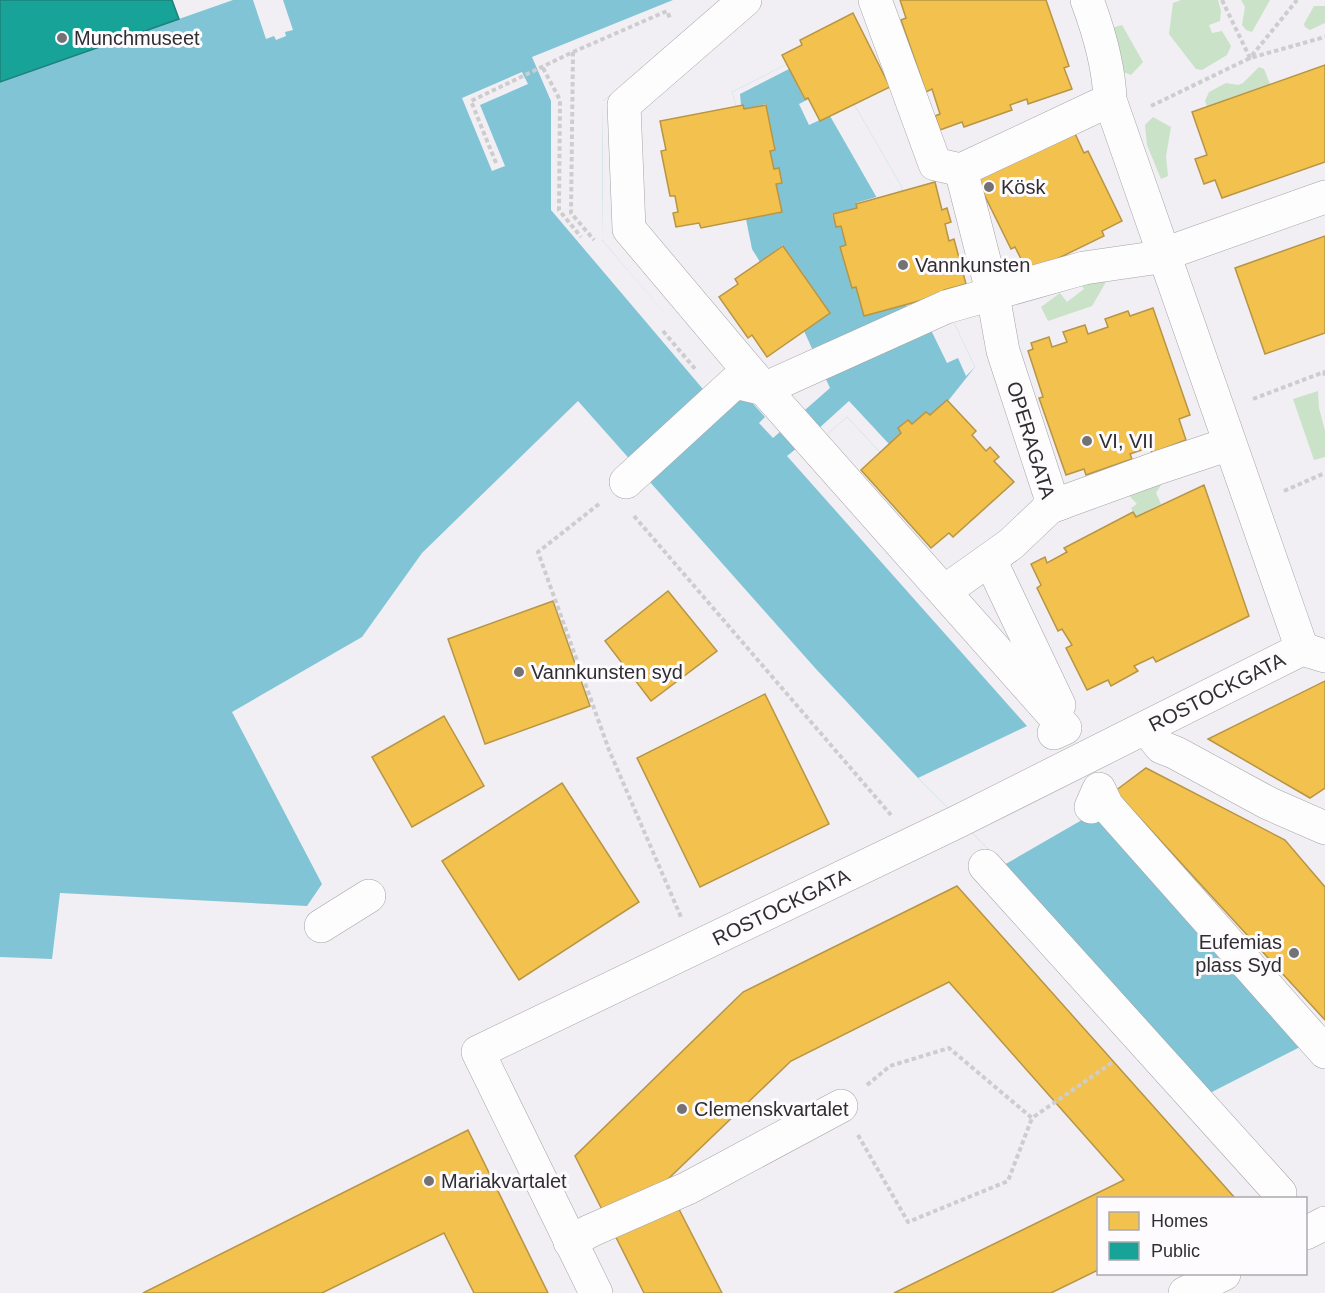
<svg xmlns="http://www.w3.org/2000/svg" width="1325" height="1293" font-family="Helvetica,sans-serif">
  <rect width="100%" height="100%" fill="#f1eff3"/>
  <g fill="#c9e2c8">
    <path d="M1181,0H1218L1221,11L1220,21L1209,25L1212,33L1222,31L1231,46L1227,55L1202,70L1196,69L1169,34L1173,3Z"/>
    <path d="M1241,0H1270L1252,32L1246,30L1242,25L1245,7Z"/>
    <path d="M1314,6H1325V23L1310,30L1305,27L1304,24Z"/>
    <path d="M1122,25L1143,62L1131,75L1121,71L1112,28Z"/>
    <path d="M1259,67L1264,69L1270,84L1207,106L1205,101L1209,92L1226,83L1238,85L1243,83Z"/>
    <path d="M1153,117L1171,127L1166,156L1168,176L1161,179L1147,145L1145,125Z"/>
    <path d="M1087,275L1106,282L1092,306L1048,321L1041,307L1060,293L1067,302L1084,289L1079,282Z"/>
    <path d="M1318,391L1319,408L1325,431V457L1314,460L1293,399Z"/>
    <path d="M1157,475L1161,485L1156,493L1161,504L1136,517L1131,508L1137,504L1122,488Z"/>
  </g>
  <path fill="#81c4d6" d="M233,0H727L603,101L602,240L734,395L741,390L765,417L759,423L773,438L830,388L804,331L830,313L783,245L760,262L752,249L746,219L782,212L776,184L781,183L779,169H774L770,151L775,149L766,104L744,109L743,105L736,106L732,92L787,64L804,99L809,97V99L799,104L809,125L854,104L903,189L856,203L857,208L832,214L836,227L841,226L846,245L841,247L852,288L856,287L864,316L941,295L975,367L948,401L930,415L926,412L912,424L907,420L898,428L901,433L880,452L847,417L824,437L1046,717L1094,813L1302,1046L1208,1094L1004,865L918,778L816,669L578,401L422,553L362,637L232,712L322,884L307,906L60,893L52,959L0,957V82Z"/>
  <g fill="#f1eff3">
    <path d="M253,0H283L293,30L285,32L286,36L276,40L274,36L266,39Z"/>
    <path d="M673,0H727L603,101L602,240L735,395L719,408L551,210V101L532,57Z"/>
    <path d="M787,64L789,69L740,94L741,105L736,106L732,92Z"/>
    <path d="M522,72L528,84L480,105L505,166L492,171L462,98Z"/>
    <path d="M854,104L903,189L877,198L830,116Z"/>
    <path d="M941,295L975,367L966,376L958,358L947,363L929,326L906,305Z"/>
    <path d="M849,401L889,444L880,452L847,417L824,437L817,430Z"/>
    <path d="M797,448L1062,747L1094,813L1004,865L918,778L1027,726L787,456Z"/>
  </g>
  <g fill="#f2c14e" stroke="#b89545" stroke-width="1.5">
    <path d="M900,0H1046L1069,66L1064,68L1072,89L1028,104L1027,99L1010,105L1012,110L964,127L962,122L940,130L935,116L940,114L932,89L926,92L901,20L906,18Z"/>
    <path d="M853,13L890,87L820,121L808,98L805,99L782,55L802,45L800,40Z"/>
    <path d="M1325,65V162L1222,198L1215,180L1204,184L1195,159L1207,155L1192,112Z"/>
    <path d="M743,105L744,109L766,105L775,150L770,151L774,169L779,168L782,183L776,184L782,212L701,228L699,223L676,227L673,213L678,212L675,196H670L661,151L666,150L660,121Z"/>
    <path d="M1072,127L1084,153L1088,151L1122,221L1102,231L1104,236L1028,273L1015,247L1011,249L977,180Z"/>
    <path d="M935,182L942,210L947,208L951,222L945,224L949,241L954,239L966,284L944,290L945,294L864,316L856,287L852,288L840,247L846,245L841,226L836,227L833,214L857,208L856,204Z"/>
    <path d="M1325,236V333L1265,354L1235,268Z"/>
    <path d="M783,246L830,313L767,357L752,335L748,338L719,297L738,284L735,279Z"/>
    <path d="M1153,308L1190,415L1179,419L1186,440L1152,453L1150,447L1130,454L1132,459L1086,475L1084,469L1066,475L1039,398L1043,397L1028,351L1033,349L1031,343L1049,337L1052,347L1067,342L1063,332L1085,325L1088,334L1108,327L1105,319L1128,311L1130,316Z"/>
    <path d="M947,400L976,431L972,435L986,451L990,447L999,457L994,461L1014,482L953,537L949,533L931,548L861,470L901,433L898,428L908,420L912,424L926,412L930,415Z"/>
    <path d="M1204,485L1249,616L1156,662L1153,657L1134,666L1138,671L1111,686L1108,680L1087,690L1066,648L1072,645L1062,629L1058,631L1037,588L1041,585L1031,564L1045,557L1047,563L1067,552L1064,548L1133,512L1136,517Z"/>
    <path d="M668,591L717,651L651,701L605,641Z"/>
    <path d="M553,601L590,706L485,744L448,639Z"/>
    <path d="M1325,681V788L1310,798L1208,739Z"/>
    <path d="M765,694L829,824L700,887L637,758Z"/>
    <path d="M444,716L484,786L412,827L372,757Z"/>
    <path d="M1146,768L1285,840L1325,887V1020L1115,791Z"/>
    <path d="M562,783L639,902L519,980L442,861Z"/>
    <path d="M957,886L1235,1198H1098V1270L1051,1293H894L1124,1180L949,982L791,1061L665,1182L722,1293H644L575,1156L743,992Z"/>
    <path d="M468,1130L548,1293H474L444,1233L322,1293H143Z"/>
  </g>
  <path fill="#17a398" stroke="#1e8079" stroke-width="1.5" d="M0,0H172L179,19L0,82Z"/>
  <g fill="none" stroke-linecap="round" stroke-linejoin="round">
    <g stroke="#a5a3a6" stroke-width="34">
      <g id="minor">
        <path d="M745,0L624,105L629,229L764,389L1065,728L1054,733"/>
        <path d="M875,0L935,164L961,170L1110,100"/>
        <path d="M1087,0C1099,32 1109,66 1110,100L1302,649"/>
        <path d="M961,170L993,295L1003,351L1050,495V507L1160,467L1229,444"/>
        <path d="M626,482L735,382L764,389L946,307L1084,268L1153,258L1325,197"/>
        <path d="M990,560L1059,705"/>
        <path d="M945,591L1011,544L1050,507L1061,503"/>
        <path d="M1146,728L1161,747L1176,753L1268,803L1325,828"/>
        <path d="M1091,807L1099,789L1107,806L1325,1052"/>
        <path d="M985,866L1280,1193"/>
        <path d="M321,926L369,896"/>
        <path d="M570,1242L590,1231L688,1188L841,1106"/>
        <path d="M596,1293L478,1052L959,821L1302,649L1325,656"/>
      </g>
    </g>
    <g stroke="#a5a3a6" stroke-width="34">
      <g id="highway">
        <path d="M1306,1233L1325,1223"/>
        <path d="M1185,1293L1224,1274"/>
      </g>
    </g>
    <g stroke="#cecdce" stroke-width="4" stroke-dasharray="4.5 3" stroke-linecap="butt">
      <path d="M1222,0L1250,58L1297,0"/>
      <path d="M573,52L571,213L594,240"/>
      <path d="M543,68L560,100L559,210L581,237"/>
      <path d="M1151,106L1250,58L1325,37"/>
      <path d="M496,163L471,101L573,52L667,11L670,18"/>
      <path d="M663,331L696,370"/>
      <path d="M1253,399L1324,372L1325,376"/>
      <path d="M1284,491L1325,473"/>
      <path d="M599,504L538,552L609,750L681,917"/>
      <path d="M634,516L891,815"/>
      <path d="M867,1085L890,1066L949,1048L1032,1118L1113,1062"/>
      <path d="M858,1135L908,1222L1008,1181L1032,1118"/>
    </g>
    <use href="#minor" stroke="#fdfdfd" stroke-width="33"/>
    <use href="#highway" stroke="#fdfdfd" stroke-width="33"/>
  </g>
  <g fill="#747275" stroke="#fdfbfe" stroke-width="2">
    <circle cx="62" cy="38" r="6"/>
    <circle cx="989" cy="187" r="6"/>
    <circle cx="903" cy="265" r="6"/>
    <circle cx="1087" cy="441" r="6"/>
    <circle cx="519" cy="672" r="6"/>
    <circle cx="1294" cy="953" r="6"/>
    <circle cx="682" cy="1109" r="6"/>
    <circle cx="429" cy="1181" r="6"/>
  </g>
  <g text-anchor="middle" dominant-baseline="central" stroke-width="6" stroke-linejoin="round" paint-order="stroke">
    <g font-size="20" fill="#302e31" stroke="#fdfbfe" text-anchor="start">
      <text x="74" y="38">Munchmuseet</text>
      <text x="1001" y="187">Kösk</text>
      <text x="915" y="265">Vannkunsten</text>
      <text x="1099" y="441">VI, VII</text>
      <text x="531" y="672">Vannkunsten syd</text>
      <text x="1282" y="942" text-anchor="end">Eufemias<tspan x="1282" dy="23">plass Syd</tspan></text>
      <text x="694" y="1109">Clemenskvartalet</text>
      <text x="441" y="1181">Mariakvartalet</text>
    </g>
    <g font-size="20" fill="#302e31" stroke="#fdfbfe">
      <text transform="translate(1031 440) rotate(73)">OPERAGATA</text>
      <text transform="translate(1217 692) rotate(-27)">ROSTOCKGATA</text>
      <text transform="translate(781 907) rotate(-26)">ROSTOCKGATA</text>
    </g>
  </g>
  <rect x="1097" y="1197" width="210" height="78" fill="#fdfbfe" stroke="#aba9ac" stroke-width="1.5"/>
  <rect x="1109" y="1212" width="30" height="18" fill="#f2c14e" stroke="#aba9ac" stroke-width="1.5"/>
  <text x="1151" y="1227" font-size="18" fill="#302e31">Homes</text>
  <rect x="1109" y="1242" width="30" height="18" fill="#17a398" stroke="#aba9ac" stroke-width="1.5"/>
  <text x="1151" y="1257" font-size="18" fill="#302e31">Public</text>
</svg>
